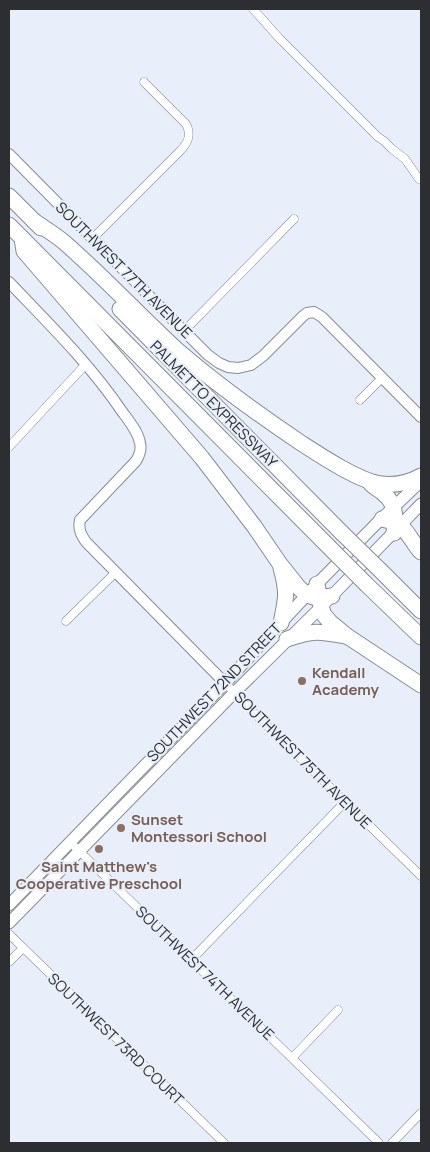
<svg xmlns="http://www.w3.org/2000/svg" width="430" height="1152" font-family="Manrope,sans-serif">
  <rect width="100%" height="100%" fill="#e9effa"/>
  <g fill="none" stroke-linecap="round" stroke-linejoin="round">
    <g stroke="#868c95" stroke-width="9">
      <g id="minor">
        <path d="M253,9L279,38L378,137L384,141L392,149L405,159L419,179"/>
        <path d="M92,239L180,151C188,143 192,135 186,124L144,82"/>
        <path d="M184,331L294,219"/>
        <path d="M360,400L382,378"/>
        <path d="M9,447L86,364"/>
        <path d="M66,621L116,572"/>
        <path d="M225,683L242,701L421,876"/>
        <path d="M70,842L379,1143"/>
        <path d="M9,934L224,1143"/>
        <path d="M191,960L345,802"/>
        <path d="M9,962L23,948"/>
        <path d="M292,1058L338,1010"/>
        <path d="M392,1143L421,1113"/>
      </g>
    </g>
    <g stroke="#868c95" stroke-width="12">
      <g id="tertiary">
        <path d="M9,154L184,331L208,355L219,363L228,367L238,368L251,365L263,356L303,316L307,313L314,312L322,317L421,417"/>
        <path d="M9,282C48,323 89,363 121,410C128,420 138,431 140,443C142,450 139,456 136,461L80,520C78,529 81,535 86,542L225,683"/>
      </g>
    </g>
    <g stroke="#868c95" stroke-width="13">
      <g id="secondary">
        <path d="M9,905L225,683L317,584L375,525L421,481"/>
        <path d="M9,923L234,693L321,607L421,504"/>
      </g>
    </g>
    <g stroke="#868c95" stroke-width="17">
      <g id="motorway">
        <path d="M9,196L41,228"/>
        <path d="M34,221C44,228 56,235 65,243C104,277 139,315 177,350C216,384 258,414 301,443C321,456 359,481 381,484C396,486 408,483 421,476"/>
        <path d="M9,225L329,547"/>
        <path d="M22,238L24,251L202,458L254,526L280,564L299,588L307,595L313,597L319,598L332,596"/>
        <path d="M120,309L342,533"/>
        <path d="M371,484C375,488 380,490 384,494C397,504 395,519 394,533"/>
        <path d="M382,519C386,520 390,521 394,522C407,527 412,543 421,552"/>
        <path d="M381,571L421,611"/>
        <path d="M317,584L321,607L324,615L330,622L347,636L421,685"/>
        <path d="M367,585L421,637"/>
        <path d="M281,623C286,599 288,593 281,568"/>
        <path d="M287,639C313,630 319,631 345,636"/>
      </g>
    </g>
    <use href="#minor" stroke="#fff" stroke-width="8"/>
    <use href="#tertiary" stroke="#fff" stroke-width="10"/>
    <use href="#secondary" stroke="#fff" stroke-width="11"/>
    <use href="#motorway" stroke="#fff" stroke-width="15"/>
    <g stroke="#868c95" stroke-width="17" stroke-linecap="butt">
      <g id="motorway-bridge">
        <path d="M342,533L381,571"/>
        <path d="M329,547L367,585"/>
      </g>
    </g>
    <use href="#motorway-bridge" stroke="#fff" stroke-width="15"/>
  </g>
  <g fill="#8d6e63" stroke="#e9effa" stroke-width="2">
    <circle cx="302" cy="681" r="5"/>
    <circle cx="121" cy="828" r="5"/>
    <circle cx="99" cy="849" r="5"/>
  </g>
  <g text-anchor="middle" dominant-baseline="central" stroke-width="4.5" stroke-linejoin="round" paint-order="stroke">
    <g font-size="15" fill="#2c2e32" stroke="#e9effa">
      <text transform="translate(124 270) rotate(45)">SOUTHWEST 77TH AVENUE</text>
      <text transform="translate(214 404) rotate(45)">PALMETTO EXPRESSWAY</text>
      <text transform="translate(214 692) rotate(-46)">SOUTHWEST 72ND STREET</text>
      <text transform="translate(303 760) rotate(45)">SOUTHWEST 75TH AVENUE</text>
      <text transform="translate(205 973) rotate(44)">SOUTHWEST 74TH AVENUE</text>
      <text transform="translate(116 1039) rotate(44)">SOUTHWEST 73RD COURT</text>
    </g>
    <g font-size="15" font-weight="bold" fill="#785e54" stroke="#e9effa" text-anchor="start">
      <text x="312" y="672">Kendall<tspan x="312" dy="17">Academy</tspan></text>
      <text x="131" y="819">Sunset<tspan x="131" dy="17">Montessori School</tspan></text>
      <text x="99" y="866" text-anchor="middle">Saint Matthew's<tspan x="99" dy="17">Cooperative Preschool</tspan></text>
    </g>
  </g>
  <rect width="430" height="1152" fill="none" stroke="#2c2e32" stroke-width="20"/>
</svg>
